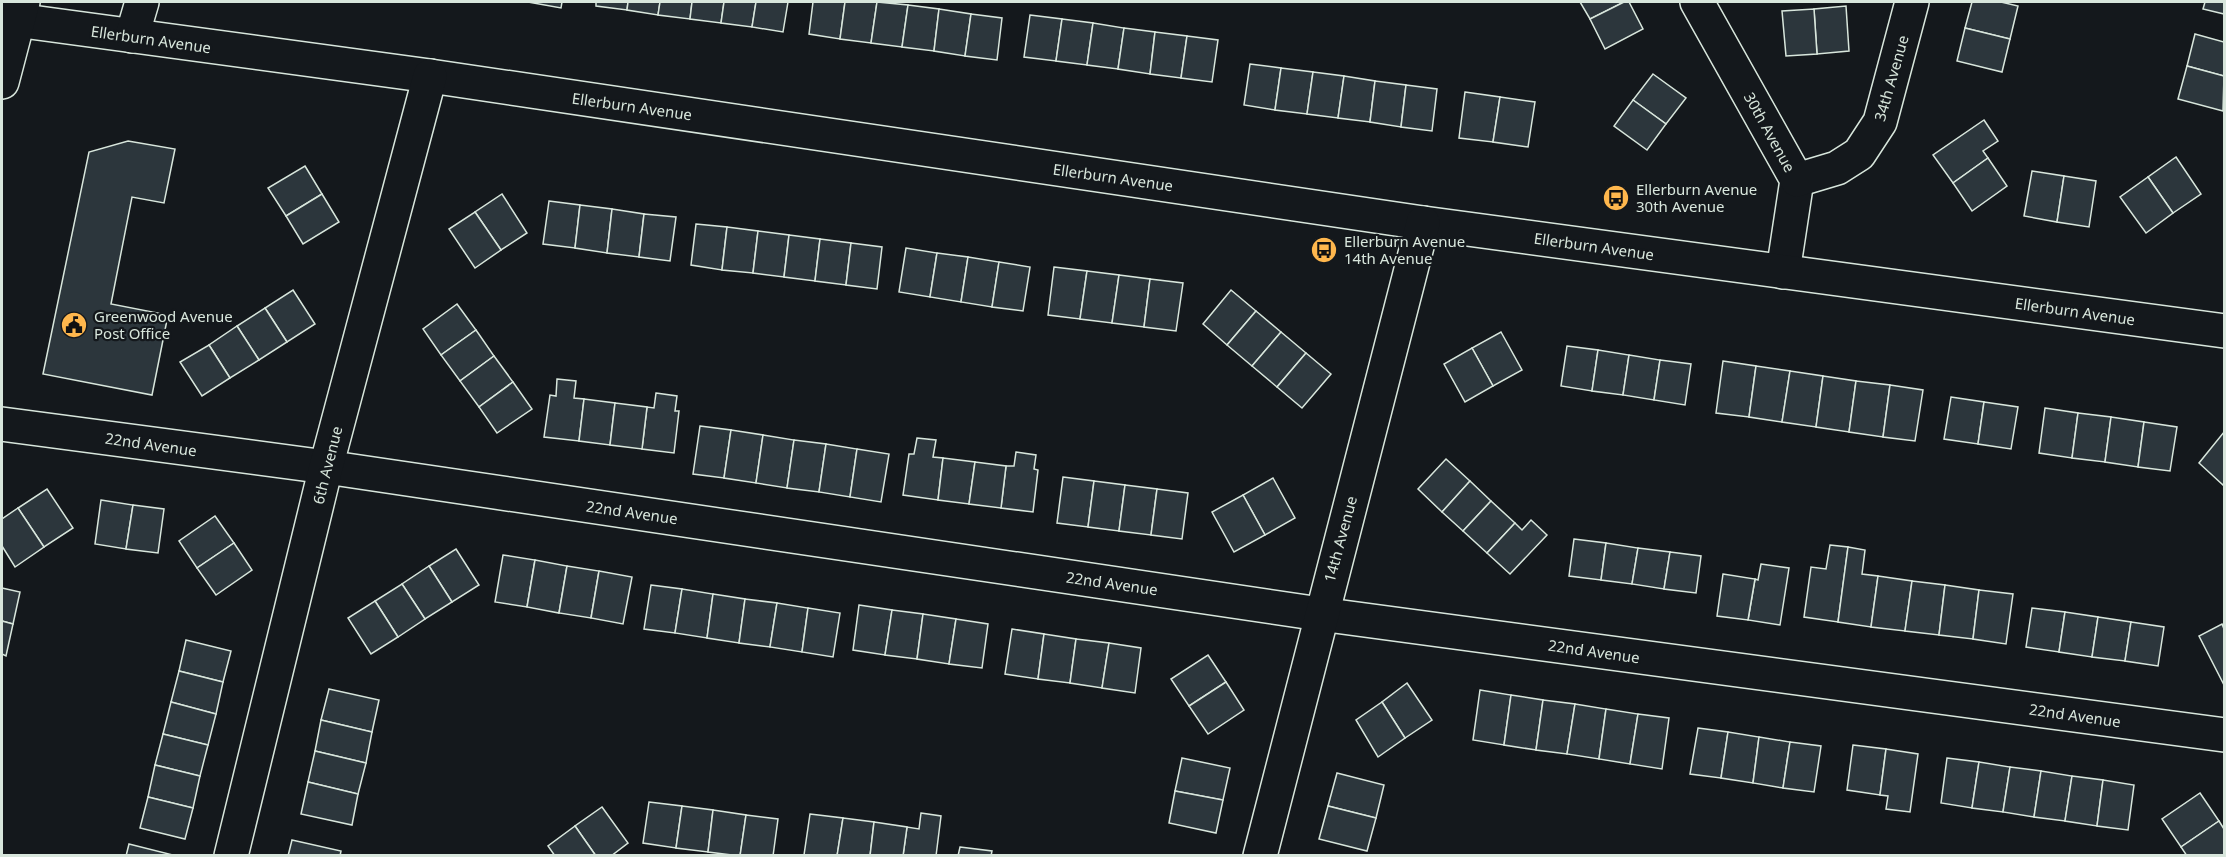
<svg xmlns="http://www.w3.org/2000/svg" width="2226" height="857" font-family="'Noto Sans',sans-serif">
  <rect width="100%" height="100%" fill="#14181c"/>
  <g fill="#2c363c" stroke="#d8e6dc" stroke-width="1.5">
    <path d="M528,2H562L561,8Z"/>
    <path d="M596,2H628L627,10L596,6Z"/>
    <path d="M628,2H660L658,15L627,10Z"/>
    <path d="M660,2H692L690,19L658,15Z"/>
    <path d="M692,2H724L721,23L690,19Z"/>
    <path d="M724,2H756L752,27L721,23Z"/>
    <path d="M756,2H788L783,32L752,27Z"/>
    <path d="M813,2H845L840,39L809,34Z"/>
    <path d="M845,2H877L871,43L840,39Z"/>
    <path d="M877,2L908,5L902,47L871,43Z"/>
    <path d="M1580,2H1624L1590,19Z"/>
    <path d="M1624,2H1629L1643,29L1605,49L1590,19Z"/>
    <path d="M1972,2H2001L2018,6L2010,39L1965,28Z"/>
    <path d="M2205,2H2224V14L2203,9Z"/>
    <path d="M908,5L939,9L934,51L902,47Z"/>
    <path d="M1846,6L1849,51L1817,54L1814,9Z"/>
    <path d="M939,9L971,14L965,56L934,51Z"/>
    <path d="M1814,9L1817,54L1786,56L1782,11Z"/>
    <path d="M971,14L1002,18L997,60L965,56Z"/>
    <path d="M1030,15L1062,19L1056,61L1024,57Z"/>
    <path d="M1062,19L1093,23L1087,65L1056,61Z"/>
    <path d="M1093,23L1124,28L1118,69L1087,65Z"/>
    <path d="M1124,28L1155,32L1150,74L1118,69Z"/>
    <path d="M1965,28L2010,39L2002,72L1957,61Z"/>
    <path d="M1155,32L1187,36L1181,78L1150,74Z"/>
    <path d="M2195,34L2224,42V76L2187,66Z"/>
    <path d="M1187,36L1218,40L1212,82L1181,78Z"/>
    <path d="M1250,64L1281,68L1275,110L1244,105Z"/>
    <path d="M2187,66L2224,76L2223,111L2178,99Z"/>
    <path d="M1281,68L1313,72L1307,114L1275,110Z"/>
    <path d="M1313,72L1344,76L1338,118L1307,114Z"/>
    <path d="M1653,74L1686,98L1666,124L1633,100Z"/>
    <path d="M1344,76L1375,81L1370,122L1338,118Z"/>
    <path d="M1375,81L1406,85L1401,127L1370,122Z"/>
    <path d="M1406,85L1437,89L1432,131L1401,127Z"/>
    <path d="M1465,92L1500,97L1493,142L1459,138Z"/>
    <path d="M1500,97L1535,102L1528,147L1493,142Z"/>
    <path d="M1633,100L1666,124L1647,150L1614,126Z"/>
    <path d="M1984,120L1998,141L1983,151L1988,158L1953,183L1933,155Z"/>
    <path d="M128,141L175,149L164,203L132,197L111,304L168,315L152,395L43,374L89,152Z"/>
    <path d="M2176,157L2201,194L2173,213L2148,177Z"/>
    <path d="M1988,158L2007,186L1972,211L1953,183Z"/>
    <path d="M305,166L322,194L286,216L268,188Z"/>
    <path d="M2032,171L2064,176L2057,222L2024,216Z"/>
    <path d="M2064,176L2096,181L2089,227L2057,222Z"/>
    <path d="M2148,177L2173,213L2146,233L2120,197Z"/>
    <path d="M322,194L339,222L303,244L286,216Z"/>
    <path d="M502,194L527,233L501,250L475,212Z"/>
    <path d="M549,201L580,205L575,248L543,244Z"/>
    <path d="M580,205L612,209L607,253L575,248Z"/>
    <path d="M612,209L644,214L639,257L607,253Z"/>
    <path d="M475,212L501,250L475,268L449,229Z"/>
    <path d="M644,214L676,217L670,261L639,257Z"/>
    <path d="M696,224L727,227L722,270L691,265Z"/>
    <path d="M727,227L758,231L753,273L722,270Z"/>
    <path d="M758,231L789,235L784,277L753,273Z"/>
    <path d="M789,235L820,239L815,281L784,277Z"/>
    <path d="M820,239L851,243L846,285L815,281Z"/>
    <path d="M851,243L882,247L877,289L846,285Z"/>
    <path d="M906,248L937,253L930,297L899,292Z"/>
    <path d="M937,253L968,257L961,302L930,297Z"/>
    <path d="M968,257L999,262L992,307L961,302Z"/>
    <path d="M999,262L1030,267L1023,311L992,307Z"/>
    <path d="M1054,267L1087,271L1080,319L1048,315Z"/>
    <path d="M1087,271L1119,275L1112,323L1080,319Z"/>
    <path d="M1119,275L1150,279L1144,327L1112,323Z"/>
    <path d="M1150,279L1183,283L1176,331L1144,327Z"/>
    <path d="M293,290L315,324L287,342L265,308Z"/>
    <path d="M1231,290L1256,311L1227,345L1203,324Z"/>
    <path d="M457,304L476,330L441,355L423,329Z"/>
    <path d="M265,308L287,342L259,360L237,326Z"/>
    <path d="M1256,311L1281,332L1252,366L1227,345Z"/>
    <path d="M237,326L259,360L230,378L209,345Z"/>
    <path d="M476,330L494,356L460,381L441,355Z"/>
    <path d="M1281,332L1306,353L1277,387L1252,366Z"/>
    <path d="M1501,332L1522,370L1493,386L1472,348Z"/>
    <path d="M209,345L230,378L202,396L180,362Z"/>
    <path d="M1567,346L1598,350L1592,391L1561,386Z"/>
    <path d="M1472,348L1493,386L1465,402L1444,364Z"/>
    <path d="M1598,350L1629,355L1623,395L1592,391Z"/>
    <path d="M1306,353L1331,374L1302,408L1277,387Z"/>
    <path d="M1629,355L1660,360L1654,400L1623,395Z"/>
    <path d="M494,356L513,382L479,407L460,381Z"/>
    <path d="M1660,360L1691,364L1685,405L1654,400Z"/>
    <path d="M1723,361L1756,366L1749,417L1716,413Z"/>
    <path d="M1756,366L1790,371L1782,422L1749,417Z"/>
    <path d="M1790,371L1823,376L1816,427L1782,422Z"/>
    <path d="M1823,376L1856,381L1849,432L1816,427Z"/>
    <path d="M557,379L576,381L574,398L584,399L579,441L544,437L550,395L556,396Z"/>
    <path d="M1856,381L1890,385L1883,437L1849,432Z"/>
    <path d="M513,382L532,409L497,433L479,407Z"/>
    <path d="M1890,385L1923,390L1915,441L1883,437Z"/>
    <path d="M656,393L677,396L675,411H679L674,453L642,449L647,407L654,408Z"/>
    <path d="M1951,397L1984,402L1978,444L1944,439Z"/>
    <path d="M584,399L615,403L610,445L579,441Z"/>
    <path d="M1984,402L2018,407L2011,449L1978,444Z"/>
    <path d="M615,403L647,407L642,449L610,445Z"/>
    <path d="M2045,408L2078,413L2072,458L2039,453Z"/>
    <path d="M2078,413L2111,417L2105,462L2072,458Z"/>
    <path d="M2111,417L2144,422L2138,467L2105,462Z"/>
    <path d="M2144,422L2177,427L2170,471L2138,467Z"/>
    <path d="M700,426L731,430L724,478L693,474Z"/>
    <path d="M731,430L763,435L756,483L724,478Z"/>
    <path d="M2224,432V483L2223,485L2199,463Z"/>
    <path d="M763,435L794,440L787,488L756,483Z"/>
    <path d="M917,438L936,440L933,457L943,458L938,500L903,495L909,454H914Z"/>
    <path d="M794,440L826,444L819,492L787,488Z"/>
    <path d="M826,444L857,449L850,497L819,492Z"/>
    <path d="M857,449L889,454L881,502L850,497Z"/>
    <path d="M1016,452L1036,455L1034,469L1038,470L1033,512L1001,508L1006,466H1014Z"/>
    <path d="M943,458L975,462L969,504L938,500Z"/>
    <path d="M1446,459L1470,481L1442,512L1418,489Z"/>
    <path d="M975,462L1006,466L1001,508L969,504Z"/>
    <path d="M1063,477L1094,481L1088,527L1057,523Z"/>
    <path d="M1273,478L1295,518L1265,535L1243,495Z"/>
    <path d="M1094,481L1125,485L1119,531L1088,527Z"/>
    <path d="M1470,481L1491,501L1463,531L1442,512Z"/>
    <path d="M1125,485L1157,489L1151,535L1119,531Z"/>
    <path d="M47,489L73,528L44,547L18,508Z"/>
    <path d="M1157,489L1188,493L1182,539L1151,535Z"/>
    <path d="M1243,495L1265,535L1234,552L1212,512Z"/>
    <path d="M101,500L133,505L126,549L95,544Z"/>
    <path d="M1491,501L1515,523L1487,553L1463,531Z"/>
    <path d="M133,505L164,509L158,553L126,549Z"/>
    <path d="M18,508L44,547L15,567L2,546V519Z"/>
    <path d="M215,516L234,543L197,568L179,541Z"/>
    <path d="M1531,520L1547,535L1510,574L1487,553L1515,523L1522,530Z"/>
    <path d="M1574,539L1606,543L1601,580L1569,576Z"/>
    <path d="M234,543L252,570L216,595L197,568Z"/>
    <path d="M1606,543L1638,548L1632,584L1601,580Z"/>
    <path d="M1830,545L1848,547L1838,622L1804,617L1811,567L1826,569Z"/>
    <path d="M1848,547L1865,550L1862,574L1878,576L1871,627L1838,622Z"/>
    <path d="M1638,548L1670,552L1664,589L1632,584Z"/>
    <path d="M456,549L479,585L452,602L429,566Z"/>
    <path d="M1670,552L1701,556L1696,593L1664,589Z"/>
    <path d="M503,555L535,560L527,607L495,602Z"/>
    <path d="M535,560L567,566L559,613L527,607Z"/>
    <path d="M1761,564L1789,568L1780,625L1748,620L1755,579L1758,580Z"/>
    <path d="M429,566L452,602L425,619L402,584Z"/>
    <path d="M567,566L599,571L591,618L559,613Z"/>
    <path d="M599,571L632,577L623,624L591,618Z"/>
    <path d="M1723,574L1755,579L1748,620L1717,616Z"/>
    <path d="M1878,576L1912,581L1905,631L1871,627Z"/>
    <path d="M1912,581L1945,585L1939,635L1905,631Z"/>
    <path d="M402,584L425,619L398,637L375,601Z"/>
    <path d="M651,585L682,589L675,633L644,629Z"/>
    <path d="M1945,585L1979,590L1973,639L1939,635Z"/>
    <path d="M2,588L20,592L13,624L2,621Z"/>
    <path d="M682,589L713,594L707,638L675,633Z"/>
    <path d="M1979,590L2013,594L2006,644L1973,639Z"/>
    <path d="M713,594L745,599L739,643L707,638Z"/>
    <path d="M745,599L777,603L770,647L739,643Z"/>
    <path d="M375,601L398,637L371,654L348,618Z"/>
    <path d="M777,603L808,608L802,652L770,647Z"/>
    <path d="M859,605L892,610L885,655L853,650Z"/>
    <path d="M808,608L840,613L833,657L802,652Z"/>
    <path d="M2032,608L2065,612L2059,652L2026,647Z"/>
    <path d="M892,610L923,614L917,659L885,655Z"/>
    <path d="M2065,612L2098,617L2092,657L2059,652Z"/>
    <path d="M923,614L956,619L949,664L917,659Z"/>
    <path d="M2098,617L2131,622L2125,661L2092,657Z"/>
    <path d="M956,619L988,624L982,668L949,664Z"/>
    <path d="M2,621L13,624L6,656L2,654Z"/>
    <path d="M2131,622L2164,627L2158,666L2125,661Z"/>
    <path d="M2222,624L2224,629V685L2199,636Z"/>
    <path d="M1012,629L1044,634L1038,679L1005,674Z"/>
    <path d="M1044,634L1076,639L1070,683L1038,679Z"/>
    <path d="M1076,639L1109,643L1102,688L1070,683Z"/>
    <path d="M186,640L231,651L223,682L179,671Z"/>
    <path d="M1109,643L1141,648L1135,693L1102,688Z"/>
    <path d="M1208,655L1226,682L1189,706L1171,679Z"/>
    <path d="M179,671L223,682L216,714L171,702Z"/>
    <path d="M1226,682L1244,710L1208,734L1189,706Z"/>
    <path d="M1407,683L1432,720L1405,738L1382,702Z"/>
    <path d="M329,689L379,700L372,732L321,720Z"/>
    <path d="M1480,690L1511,695L1504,745L1473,740Z"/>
    <path d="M1511,695L1543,700L1536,750L1504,745Z"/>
    <path d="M1543,700L1575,704L1567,754L1536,750Z"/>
    <path d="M171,702L216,714L208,745L163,734Z"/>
    <path d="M1382,702L1405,738L1378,757L1356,720Z"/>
    <path d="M1575,704L1606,709L1599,759L1567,754Z"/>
    <path d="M1606,709L1638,714L1630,764L1599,759Z"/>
    <path d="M1638,714L1669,718L1662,769L1630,764Z"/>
    <path d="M321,720L372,732L366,763L315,751Z"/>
    <path d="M1698,728L1728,732L1721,778L1690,774Z"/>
    <path d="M1728,732L1759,737L1753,783L1721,778Z"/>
    <path d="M163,734L208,745L200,776L155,765Z"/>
    <path d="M1759,737L1790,742L1783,788L1753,783Z"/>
    <path d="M1790,742L1821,746L1814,792L1783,788Z"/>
    <path d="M1853,745L1886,749L1880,795L1847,790Z"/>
    <path d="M1886,749L1918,754L1910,812L1886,809L1888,796L1880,795Z"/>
    <path d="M315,751L366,763L358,794L308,782Z"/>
    <path d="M1182,758L1230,768L1223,800L1175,791Z"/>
    <path d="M1947,758L1979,762L1972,808L1941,803Z"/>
    <path d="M1979,762L2010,767L2003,812L1972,808Z"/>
    <path d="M155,765L200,776L193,808L148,797Z"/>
    <path d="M2010,767L2041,771L2034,817L2003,812Z"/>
    <path d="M2041,771L2072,776L2065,821L2034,817Z"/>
    <path d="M1337,773L1384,785L1376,818L1328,806Z"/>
    <path d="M2072,776L2103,780L2097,826L2065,821Z"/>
    <path d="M2103,780L2134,785L2128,830L2097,826Z"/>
    <path d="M308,782L358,794L352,825L301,814Z"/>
    <path d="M1175,791L1223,800L1216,833L1169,823Z"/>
    <path d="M2200,793L2219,821L2181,847L2162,819Z"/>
    <path d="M148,797L193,808L185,839L140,828Z"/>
    <path d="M649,802L682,806L676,848L643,843Z"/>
    <path d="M682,806L713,810L708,852L676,848Z"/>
    <path d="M1328,806L1376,818L1367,851L1319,839Z"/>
    <path d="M602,807L628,843L611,856H596L575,826Z"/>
    <path d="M713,810L746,815L740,856L708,852Z"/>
    <path d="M921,813L941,816L936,856H903L907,827L919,829Z"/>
    <path d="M810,814L843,818L837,856L804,855Z"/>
    <path d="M746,815L778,819L773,856H740Z"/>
    <path d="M843,818L874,822L870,856H837Z"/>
    <path d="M2219,821L2224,829V856H2187L2181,847Z"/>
    <path d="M874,822L907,827L903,856H870Z"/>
    <path d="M575,826L596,856H555L548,846Z"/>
    <path d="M292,840L341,851L340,856H288Z"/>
    <path d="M129,844L173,855V856H126Z"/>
    <path d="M960,847L992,851L991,856H958Z"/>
  </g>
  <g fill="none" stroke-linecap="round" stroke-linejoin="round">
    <g stroke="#d8e6dc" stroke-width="36">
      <g id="minor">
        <path d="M1697,2L1797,180L1783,272"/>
        <path d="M2,18L430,76L1423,223L2224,331"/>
        <path d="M132,36L142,2"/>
        <path d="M2,82L23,2"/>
        <path d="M1797,180L1837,168L1859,154L1880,122L1912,2"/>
        <path d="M2,424L326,467L1320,614L2224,735"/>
        <path d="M231,856L326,467L430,76"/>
        <path d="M1260,856L1423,223"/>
      </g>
    </g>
    <use href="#minor" stroke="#14181c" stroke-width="33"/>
  </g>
  <defs>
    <g id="bus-disc" transform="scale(1.35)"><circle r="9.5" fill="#ffb74d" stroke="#14181c"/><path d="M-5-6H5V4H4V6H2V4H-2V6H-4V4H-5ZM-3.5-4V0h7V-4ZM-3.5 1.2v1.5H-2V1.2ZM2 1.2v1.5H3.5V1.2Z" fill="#111"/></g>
    <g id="civic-disc" transform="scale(1.35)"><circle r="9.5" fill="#ffb74d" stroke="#14181c"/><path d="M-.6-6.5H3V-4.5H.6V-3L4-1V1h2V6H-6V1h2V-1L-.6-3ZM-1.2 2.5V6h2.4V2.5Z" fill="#111"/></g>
  </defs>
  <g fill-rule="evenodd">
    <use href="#bus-disc" x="1616" y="198"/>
    <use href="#bus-disc" x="1324" y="250"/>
    <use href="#civic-disc" x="74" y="325"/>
  </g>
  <g text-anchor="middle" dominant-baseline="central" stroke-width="4.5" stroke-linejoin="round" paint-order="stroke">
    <g font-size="15" fill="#d8e6dc" stroke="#14181c">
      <text transform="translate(151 39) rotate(8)">Ellerburn Avenue</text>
      <text transform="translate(1891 78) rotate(-74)">34th Avenue</text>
      <text transform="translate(632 106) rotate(8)">Ellerburn Avenue</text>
      <text transform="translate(1770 132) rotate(61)">30th Avenue</text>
      <text transform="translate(1113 177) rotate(8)">Ellerburn Avenue</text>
      <text transform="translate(1594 246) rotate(8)">Ellerburn Avenue</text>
      <text transform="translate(2075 311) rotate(8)">Ellerburn Avenue</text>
      <text transform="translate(151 444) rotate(8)">22nd Avenue</text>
      <text transform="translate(327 465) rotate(-76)">6th Avenue</text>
      <text transform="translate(632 512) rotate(8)">22nd Avenue</text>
      <text transform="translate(1340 539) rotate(-75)">14th Avenue</text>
      <text transform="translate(1112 583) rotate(8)">22nd Avenue</text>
      <text transform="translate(1594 651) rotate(8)">22nd Avenue</text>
      <text transform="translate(2075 715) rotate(8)">22nd Avenue</text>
    </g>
    <g font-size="15" fill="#d8e6dc" stroke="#14181c" text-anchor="start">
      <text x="1636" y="189">Ellerburn Avenue<tspan x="1636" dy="17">30th Avenue</tspan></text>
      <text x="1344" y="241">Ellerburn Avenue<tspan x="1344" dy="17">14th Avenue</tspan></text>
      <text x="94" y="316">Greenwood Avenue<tspan x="94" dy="17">Post Office</tspan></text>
    </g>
  </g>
  <rect width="2226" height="857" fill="none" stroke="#d8e6dc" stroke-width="6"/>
</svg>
